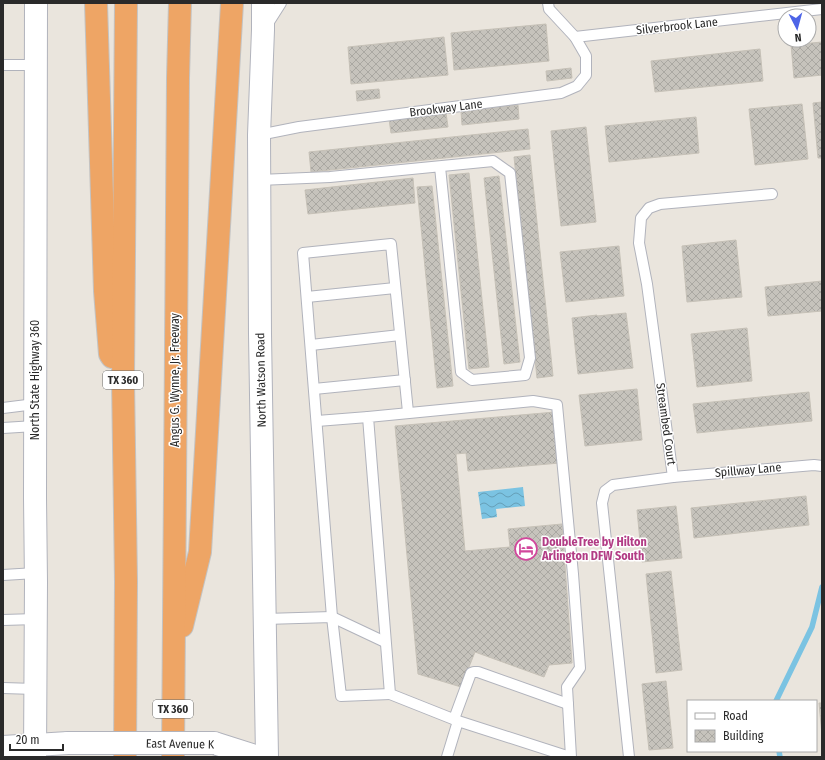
<svg xmlns="http://www.w3.org/2000/svg" width="825" height="760" font-family="'Fira Sans Condensed',sans-serif">
  <defs>
    <pattern id="water-waves" width="16" height="10" patternUnits="userSpaceOnUse"><rect width="16" height="10" fill="#7bc3e2"/><path d="M0 5q4-4 8 0t8 0" fill="none" stroke="#659fb7"/></pattern>
    <pattern id="building-cross-hatch" width="8" height="8" patternUnits="userSpaceOnUse"><rect width="8" height="8" fill="#c6c3bc"/><path d="M0 0l8 8M0 8l8-8" fill="none" stroke="#aaa8a2"/></pattern>
  </defs>
  <rect width="100%" height="100%" fill="#eae5dd"/>
  <path fill="url(#water-waves)" d="M523,487L525,506L496,509L497,517L482,519L478,492Z"/>
  <g fill="none" stroke-linecap="round" stroke-linejoin="round">
    <g stroke="#7bc3e2" stroke-width="5.5">
      <path d="M776,701L812,627L822,587"/>
      <path d="M779,751L780,757"/>
    </g>
  </g>
  <g fill="url(#building-cross-hatch)" stroke="#c6c1b7">
    <path d="M546,24L549,61L454,70L451,33Z"/>
    <path d="M444,37L448,75L351,84L348,47Z"/>
    <path d="M822,42V75L794,78L791,45Z"/>
    <path d="M760,49L763,81L655,92L651,61Z"/>
    <path d="M571,68L572,78L547,81L546,71Z"/>
    <path d="M379,89L380,98L357,101L356,91Z"/>
    <path d="M822,102V158H818L813,103Z"/>
    <path d="M802,104L808,159L755,165L749,109Z"/>
    <path d="M518,105L519,119L462,125L461,111Z"/>
    <path d="M446,113L448,127L391,133L389,119Z"/>
    <path d="M696,117L699,153L609,162L605,126Z"/>
    <path d="M586,127L596,222L561,226L551,131Z"/>
    <path d="M528,129L530,149L311,172L309,152Z"/>
    <path d="M530,155L553,376L537,378L514,157Z"/>
    <path d="M469,173L489,367L469,369L449,175Z"/>
    <path d="M499,176L520,362L504,364L484,178Z"/>
    <path d="M413,178L415,203L308,214L305,190Z"/>
    <path d="M432,186L453,386L437,388L417,187Z"/>
    <path d="M736,240L742,297L687,302L682,246Z"/>
    <path d="M619,246L624,296L566,302L560,252Z"/>
    <path d="M822,281V311L768,316L765,287Z"/>
    <path d="M626,313L633,368L578,374L572,318L597,315V316Z"/>
    <path d="M747,328L752,381L697,387L691,334Z"/>
    <path d="M637,389L642,440L585,446L579,395Z"/>
    <path d="M809,392L812,421L697,433L693,404Z"/>
    <path d="M555,412L560,463L468,471L466,453L456,454L465,551L510,547L508,529L562,524L572,663L549,665L544,677L475,652L461,687L418,674L395,426Z"/>
    <path d="M806,496L809,525L694,538L691,508Z"/>
    <path d="M676,506L682,558L642,562L637,510Z"/>
    <path d="M671,571L682,670L656,673L646,574Z"/>
    <path d="M666,681L673,748L649,750L642,684Z"/>
    <path d="M819,703H822V735Z"/>
  </g>
  <g fill="none" stroke-linecap="round" stroke-linejoin="round">
    <g stroke="#b1b3bc" stroke-width="12">
      <g id="lane">
        <path d="M267,25L281,3"/>
        <path d="M575,37L822,9"/>
        <path d="M3,65H36"/>
        <path d="M259,135L299,127L561,93L577,86L586,75V56L575,37L549,9L548,3"/>
        <path d="M259,180L330,177L493,161L510,173L530,358L525,375L472,380L461,372L440,167"/>
        <path d="M307,297L395,288"/>
        <path d="M311,345L400,335"/>
        <path d="M314,389L405,380"/>
        <path d="M3,408L35,404"/>
        <path d="M317,421L368,417"/>
        <path d="M3,428L35,426"/>
        <path d="M673,477L647,284L639,243L641,218L649,208L660,204L772,194"/>
        <path d="M3,575L36,573"/>
        <path d="M265,619L332,617L385,642"/>
        <path d="M3,620L36,619"/>
        <path d="M3,688L35,689"/>
        <path d="M390,694L341,696L332,617L303,253L391,244L408,412"/>
        <path d="M454,719L471,673L474,672H478L568,704"/>
        <path d="M447,757L458,721"/>
        <path d="M570,757L458,721L390,694L368,417L533,401L557,405L573,574L580,668L567,687L571,757"/>
        <path d="M629,757L602,503L605,491L613,485L673,477L814,465L822,466"/>
      </g>
    </g>
    <g stroke="#b1b3bc" stroke-width="24">
      <g id="secondary">
        <path d="M263,3V30L259,135L260,334L267,757"/>
        <path d="M214,743L258,757"/>
        <path d="M3,747L68,743"/>
        <path d="M35,757L36,582L35,498L36,3"/>
      </g>
    </g>
    <g stroke="#c3c3c3" stroke-width="24">
      <g id="highway">
        <path d="M96,3L105,291L110,354L112,357"/>
        <path d="M182,626L200,552L232,3"/>
        <path d="M125,757L126,581L123,380L126,3"/>
        <path d="M173,757L178,78L180,3"/>
      </g>
    </g>
    <use href="#lane" stroke="#fff" stroke-width="10"/>
    <use href="#secondary" stroke="#fff" stroke-width="22"/>
    <use href="#highway" stroke="#eea565" stroke-width="22"/>
    <g stroke="#b1b3bc" stroke-width="24" stroke-linecap="butt">
      <path id="secondary-bridge" d="M68,743H214"/>
    </g>
    <use href="#secondary-bridge" stroke="#fff" stroke-width="22"/>
  </g>
  <defs>
    <g id="hotel-ring" transform="scale(1.15)"><circle r="9.5" fill="#fff" stroke="#d1479c" stroke-width="1.5"/><path d="M-6-4.5h1.5V1H6V5H4.5V3h-9V5H-6ZM-4 0a1.8 1.8 0 1 1 3.6 0ZM.5 0V-2.5h3Q6-2.5 6 0Z" fill="#d1479c"/></g>
  </defs>
  <g fill-rule="evenodd">
    <use href="#hotel-ring" x="526" y="549"/>
  </g>
  <g text-anchor="middle" dominant-baseline="central" stroke-width="3" stroke-linejoin="round" paint-order="stroke">
    <g fill="#fff" stroke="#6a6a6a" stroke-width="1">
      <rect x="103" y="371" width="40" height="18" rx="3"/>
      <rect x="153" y="700" width="40" height="18" rx="3"/>
    </g>
    <g font-size="11" font-weight="bold" fill="#2a2a2a">
      <text x="123" y="380">TX 360</text>
      <text x="173" y="709">TX 360</text>
    </g>
    <g font-size="12" fill="#2a2a2a" stroke="#fff">
      <text transform="translate(677 26) rotate(-6)">Silverbrook Lane</text>
      <text transform="translate(446 108) rotate(-7)">Brookway Lane</text>
      <text transform="translate(35 380) rotate(-90)">North State Highway 360</text>
      <text transform="translate(175 380) rotate(-90)">Angus G. Wynne, Jr. Freeway</text>
      <text transform="translate(261 380) rotate(-91)">North Watson Road</text>
      <text transform="translate(666 424) rotate(82)">Streambed Court</text>
      <text transform="translate(748 470) rotate(-5)">Spillway Lane</text>
      <text transform="translate(180 744) rotate(1)">East Avenue K</text>
    </g>
    <g font-size="12" font-weight="bold" fill="#b23c85" stroke="#fff" text-anchor="start">
      <text x="542" y="542">DoubleTree by Hilton<tspan x="542" dy="14">Arlington DFW South</tspan></text>
    </g>
  </g>
  <rect width="825" height="760" fill="none" stroke="#2a2a2a" stroke-width="8"/>
  <rect x="687" y="700" width="130" height="52" fill="#ffffff" stroke="#aaaaaa"/>
  <rect x="695" y="713" width="20" height="6" fill="#ffffff" stroke="#aaaaaa"/>
  <text x="723" y="720" font-size="12" fill="#2a2a2a">Road</text>
  <rect x="695" y="730" width="20" height="12" fill="url(#building-cross-hatch)" stroke="#aaaaaa"/>
  <text x="723" y="740" font-size="12" fill="#2a2a2a">Building</text>
  <g transform="translate(797 28) rotate(174)"><circle r="19" fill="#ffffff" stroke="#aaaaaa"/>
  <path d="M0-3L7 15L0 10L-7 15Z" fill="#4d64e7"/>
  <text y="-6" font-size="11" font-weight="bold" text-anchor="middle" fill="#2a2a2a">N</text>
  </g>
  <path d="M10 744v6h53v-6" fill="none" stroke="#2a2a2a" stroke-width="2"/>
  <text x="16" y="744" font-size="12" fill="#2a2a2a" stroke="#ffffff" stroke-width="3" paint-order="stroke">20 m</text>
</svg>
